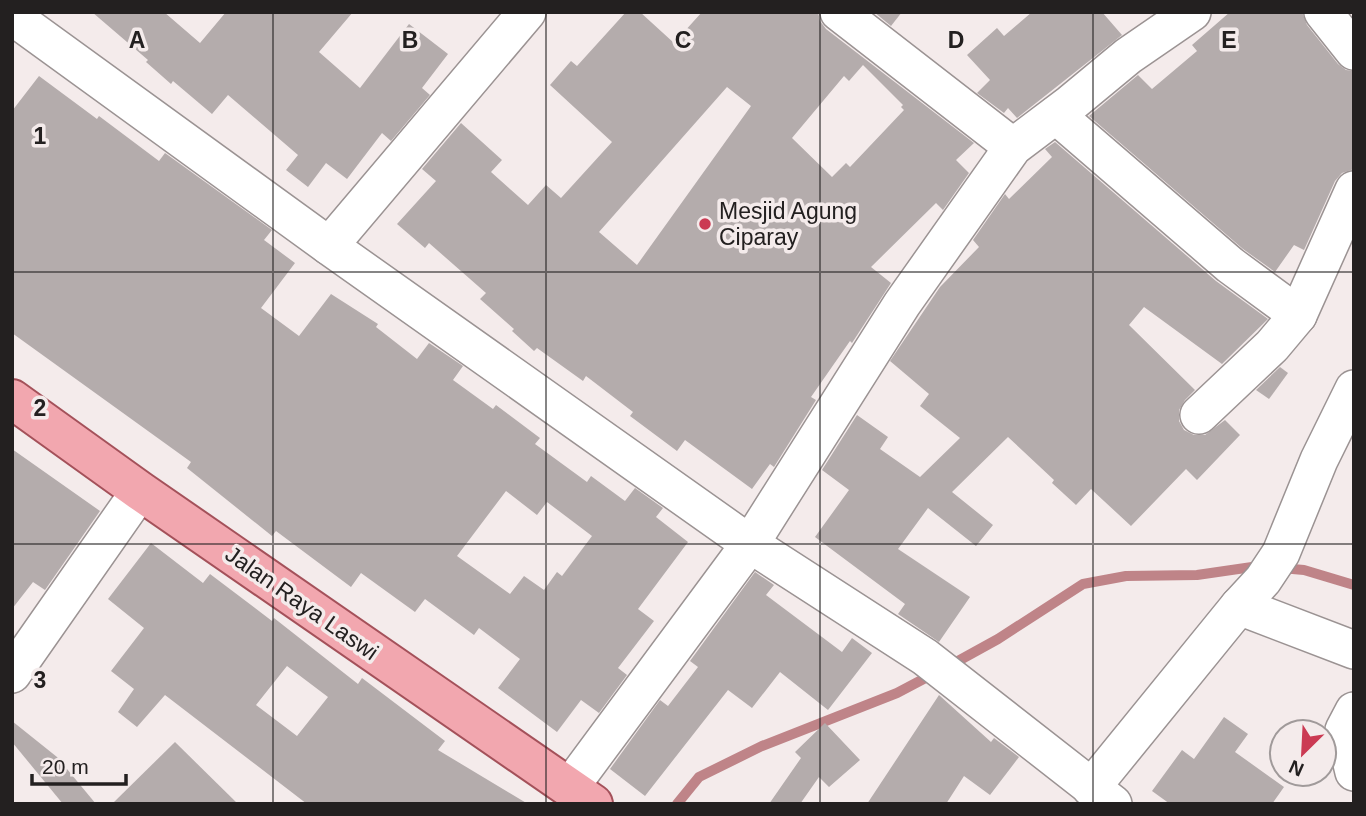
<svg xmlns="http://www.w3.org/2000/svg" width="1366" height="816" font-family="Arial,sans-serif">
  <rect width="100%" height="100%" fill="#f4ebeb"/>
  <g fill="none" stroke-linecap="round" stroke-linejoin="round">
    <g stroke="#bf8488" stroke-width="10">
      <path d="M1281,568L1304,570L1354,585"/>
      <path d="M949,666L998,639L1083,584L1126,576L1197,575L1259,566"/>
      <path d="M677,804L699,777L762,746L897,693L933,674"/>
    </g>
  </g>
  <g fill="#b4acac" fill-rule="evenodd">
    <path d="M92,12H164L200,43L226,12H353L319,52L360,88L409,24L448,54L422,88L430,95L391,141L382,133L347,179L326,163L308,187L286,170L298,155L228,95L212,114L173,81L171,84L146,62L148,60Z"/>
    <path d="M626,12H640L674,43L702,12H818L820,21L826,29L974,143L956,160L969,173L943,210L936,203L871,267L891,283L852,343L850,341L811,397L816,400L774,467L770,464L752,489L685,440L677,451L630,416L633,412L586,376L583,381L537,348L534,351L512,331L514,329L480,299L486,293L429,243L425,248L397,224L436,181L422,169L461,123L502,160L491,172L528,205L546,185L561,198L612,142L550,85L571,61L577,66ZM863,65L903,105L901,107L904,110L850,167L846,163L832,177L792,138L844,76L849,81ZM727,87L751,106L637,265L599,232Z"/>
    <path d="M874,12H902L891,26Z"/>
    <path d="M1032,12H1102L1122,35L1017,118L1008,108L1004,113L977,93L990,80L967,55L997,28L1004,36Z"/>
    <path d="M1230,12H1302L1307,25L1338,64L1346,70L1354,71V169L1342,173L1335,181L1304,250L1294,245L1275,272L1243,249L1089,116L1138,75L1152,89L1197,51L1192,45Z"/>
    <path d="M39,76L97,119L99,116L159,161L165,153L272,230L264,240L295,263L261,308L299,336L331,294L378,324L376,327L417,359L429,343L463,366L453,380L493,409L496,405L540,438L535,444L587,482L591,476L625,501L635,488L663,508L656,517L688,542L638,609L654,621L618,668L627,675L599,713L581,700L557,732L498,688L520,659L479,628L474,635L425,599L415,612L361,573L351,587L276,531L272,536L187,468L191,462L12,333V111ZM506,491L537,515L547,502L592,536L562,576L557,572L544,590L524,576L510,594L457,556Z"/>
    <path d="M1055,142L1216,281L1268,319L1222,364L1144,307L1129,325L1195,390L1185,400L1179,410V421L1184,430L1194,435H1205L1225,420L1240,435L1197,480L1186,469L1131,526L1091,489L1076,505L1052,483L1054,480L1008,437L952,492L993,525L976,546L928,508L898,549L970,597L939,642L898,614L905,604L815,537L849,490L822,470L857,415L888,437L880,449L920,477L960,438L920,406L929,394L890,361L940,287L979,247L973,240L1005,194L1009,199L1052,157L1045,149Z"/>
    <path d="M1280,367L1288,373L1269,399L1256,390Z"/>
    <path d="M12,449L100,511L45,590L33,582L12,609Z"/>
    <path d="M151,543L203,583L210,574L272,621L274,618L358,684L362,678L445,741L438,750L528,804H307L165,695L137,727L118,712L134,689L111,671L144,628L108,599ZM287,666L328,697L297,736L256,705Z"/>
    <path d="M755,572L774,585L766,595L842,652L852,638L872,653L828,710L780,672L752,708L728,690L645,796L610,769L660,700L668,706L698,667L690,661Z"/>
    <path d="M939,695L991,742L994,738L1019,757L990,795L964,776L946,804H867Z"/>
    <path d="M1224,717L1248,734L1235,752L1284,787L1272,804H1170L1152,791L1182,750L1194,759Z"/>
    <path d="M12,721L57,757L96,804H63L12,742Z"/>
    <path d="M825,723L860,760L829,787L819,777L800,804H769L801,758L795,752Z"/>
    <path d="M175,742L238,804H112Z"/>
  </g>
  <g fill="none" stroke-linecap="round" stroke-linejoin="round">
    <g stroke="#9b9393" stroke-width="40">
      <g id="minor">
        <path d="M839,12L1013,147"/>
        <path d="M1323,12L1354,51"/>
        <path d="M12,16L329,246L750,544L925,657L1113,804"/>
        <path d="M1056,115L1230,265L1298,315L1272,346L1199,415"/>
        <path d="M329,246L527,12"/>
        <path d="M1298,315L1354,190"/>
        <path d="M1239,606L1263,580L1281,553L1319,460L1354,389"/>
        <path d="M12,674L140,491"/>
        <path d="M1354,711L1344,730L1354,772"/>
        <path d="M570,787L750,544L902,304L1013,147L1070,104L1128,56L1192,12"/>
        <path d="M1091,788L1239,606L1354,650"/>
      </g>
    </g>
    <g stroke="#a4515a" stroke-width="42">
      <path id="major" d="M12,399L140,491L593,804"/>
    </g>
    <use href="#minor" stroke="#fff" stroke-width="37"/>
    <use href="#major" stroke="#f2a7af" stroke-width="38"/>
  </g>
  <path fill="none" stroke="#232020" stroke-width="2" stroke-opacity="0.55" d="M273,12V804M546,12V804M820,12V804M1093,12V804M12,272H1354M12,544H1354"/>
  <circle fill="#cb3a53" stroke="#f4ebeb" stroke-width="2.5" cx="705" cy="224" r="7"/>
  <g text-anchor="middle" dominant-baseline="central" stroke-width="7" stroke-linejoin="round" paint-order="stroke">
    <g font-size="23" fill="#232020" stroke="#f4ebeb" text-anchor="start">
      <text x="719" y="211">Mesjid Agung<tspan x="719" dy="26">Ciparay</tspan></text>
    </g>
    <g font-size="23" fill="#232020" stroke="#f4ebeb">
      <text transform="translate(302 603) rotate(35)">Jalan Raya Laswi</text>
    </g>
  </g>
  <g font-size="23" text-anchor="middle" font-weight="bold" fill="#232020" stroke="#f4ebeb" stroke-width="7" stroke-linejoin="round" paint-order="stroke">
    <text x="137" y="48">A</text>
    <text x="410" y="48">B</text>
    <text x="683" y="48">C</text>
    <text x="956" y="48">D</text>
    <text x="1229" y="48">E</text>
    <text x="40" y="144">1</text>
    <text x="40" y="416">2</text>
    <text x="40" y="688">3</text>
  </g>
  <rect width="1366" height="816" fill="none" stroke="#232020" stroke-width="28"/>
  <g transform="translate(1303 753) rotate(204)"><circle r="33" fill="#f4ebeb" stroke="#a09a9a" stroke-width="2"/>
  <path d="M0-5L12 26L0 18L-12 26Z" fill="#cb3a53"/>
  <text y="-10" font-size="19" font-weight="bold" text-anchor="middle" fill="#232020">N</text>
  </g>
  <path d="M32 774v10h94v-10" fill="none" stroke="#232020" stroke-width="3.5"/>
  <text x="42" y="774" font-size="21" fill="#232020" stroke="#f4ebeb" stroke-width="5" paint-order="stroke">20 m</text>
</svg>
